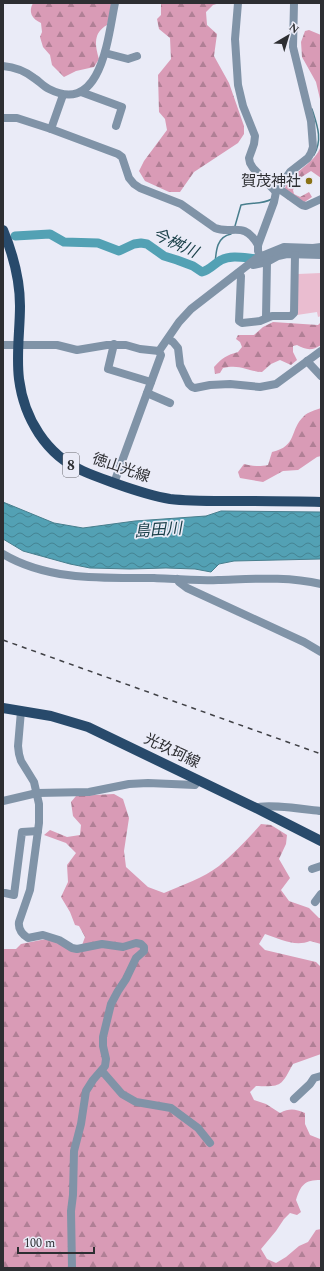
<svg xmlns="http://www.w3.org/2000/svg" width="324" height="1271" font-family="Spectral,'Noto Sans JP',serif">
  <defs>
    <pattern id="forest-firs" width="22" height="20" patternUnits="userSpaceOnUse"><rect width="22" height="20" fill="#d99bb6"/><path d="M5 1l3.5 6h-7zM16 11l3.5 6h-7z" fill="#b07f95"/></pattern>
    <pattern id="water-waves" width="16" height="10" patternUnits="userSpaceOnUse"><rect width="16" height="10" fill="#53a1b4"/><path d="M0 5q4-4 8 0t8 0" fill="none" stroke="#458493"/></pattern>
  </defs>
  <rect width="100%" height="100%" fill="#eaebf7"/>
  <path fill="#eabdd0" d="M321,273V316L318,317L317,312L297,315L298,274Z"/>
  <g fill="url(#forest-firs)">
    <path d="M33,3H113L107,25C93,33 95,45 99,59L94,67L76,71L64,77L52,65L50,55L43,47L40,37L42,32L41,23C32,19 28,12 33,3Z"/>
    <path d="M161,3H220L213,5L206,12L207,25L217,34L214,56L229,83L244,126V134L238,143L194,172L180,192H169L145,181L139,171L144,161L167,130L165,119L159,112L158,75L171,59L170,38L159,29L157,19L161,15Z"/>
    <path d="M309,30L321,35V127L320,99L316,82L302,57L301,42L305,31Z"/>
    <path d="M321,145V178L311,171L300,178L293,190L294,194L300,197L309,192L312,197L303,203L294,198L288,200L283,195C287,171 316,166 321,145Z"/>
    <path d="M273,322L318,325L321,322V345C312,351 306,350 297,345L293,346V352L297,360L291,365L280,360L271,364L262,372C246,371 241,364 223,368L220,373L215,374L214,367C222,358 227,355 238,352L242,347L240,342L236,339L238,335H254L263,327Z"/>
    <path d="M321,408V456L317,457L298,470L283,471L263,482L240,478L238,472L244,464C252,466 259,467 268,465L272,452C298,446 289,430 304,416C308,412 316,410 321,408Z"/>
    <path d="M114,794L123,799L129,818L124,851L126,867L148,887L164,893C183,885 203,878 219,866C234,853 248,839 261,824L271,825L287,835L286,844L279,859L290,878L281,890L289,901L309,908L319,918H321V944L310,941C295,947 280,939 265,934L259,944L265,950L316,962L321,967V1054L293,1064C281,1086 282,1087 256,1086L250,1092L254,1100L266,1104L280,1113C290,1108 295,1109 305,1113V1124L310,1135L320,1139L321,1138V1180C304,1180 301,1185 296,1200L301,1212L297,1215L290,1213L284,1219L276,1231L261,1249L267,1259L276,1263L286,1257L299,1246L308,1242L316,1230L321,1229V1268H3V951L4,949H16L21,944L46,939L81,948L85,937L79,926L75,925L70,912L61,897L68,882L67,865L76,853L66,843L44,835L50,830L67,837L80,835L81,825L73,816L71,802L76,796Z"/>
  </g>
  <path fill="url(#water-waves)" stroke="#487e8d" d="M3,502L54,523L83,528L135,521L206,516L221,511L321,512V559L234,561L219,564L211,572L195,569L166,568L130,569L90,568L70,564L23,551L3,539Z"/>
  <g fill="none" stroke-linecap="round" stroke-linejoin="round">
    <g stroke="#487e8d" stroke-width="1.5">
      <path d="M312,109C317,125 323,139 314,155"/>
      <path d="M235,226L241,205C253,202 260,205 272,199"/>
      <path d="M215,265C216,252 216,237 231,234"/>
    </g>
    <path stroke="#53a1b4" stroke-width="9" d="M15,236L50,234L64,242L98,243L119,251L134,244L141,243L147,244L164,256L177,260L193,266L202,272C210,270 214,264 221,260C233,254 248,259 261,259"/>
    <g stroke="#8093a7" stroke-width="8">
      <path d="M238,3L235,39L238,85L243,106L255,136L254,144L249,158L250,163L253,168L276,192"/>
      <path d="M105,53L128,59L137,56"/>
      <path d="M3,66C14,67 25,71 34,78C39,81 43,86 49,89C102,116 108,36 115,3"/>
      <path d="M81,92L122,107L116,126"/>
      <path d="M3,118H17L51,129L118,154L122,157L129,178L134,184L140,188L181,204L215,228C232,235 244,220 258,245"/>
      <path d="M51,129L63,95"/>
      <path d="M278,188L302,205L306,206L321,199"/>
      <path d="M260,256L258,251V245L274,202L276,192L290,172L308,158L311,153L313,147L311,121L293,47L294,3"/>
      <path d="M251,263L253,265L267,262L278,256L287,254L321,255"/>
      <path d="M238,273L241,276L239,321L242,323L260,321L272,316H291L294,313L295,255"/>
      <path d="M266,317L267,262"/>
      <path d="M168,339L173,342L178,348L180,365L189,384L192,387L195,388L210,385L230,384L260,387L276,384L321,351"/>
      <path d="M114,344L108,369L151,382"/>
      <path d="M3,345H57L77,350L107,345H126L140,349L159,351"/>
      <path d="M307,361L321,376"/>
      <path d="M147,393L170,403"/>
      <path d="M114,483L161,355L159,351L179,322L191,309L257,258L284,247L313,248L321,247"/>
      <path d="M3,554C48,581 104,578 154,578C175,579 197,581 218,580C252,579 287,576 321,584"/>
      <path d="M177,579L179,582L187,588L304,642L321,652"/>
      <path d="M21,711L18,746L19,754L21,761L34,782L39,804V823L30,890L19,922C18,929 22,934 28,938L43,935L59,940L72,948L77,949L102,944L123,947L136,943L141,944L144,947V951L136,958L126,979L118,991L111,1004L103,1037V1046L106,1059L105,1066L93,1080L86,1091L81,1124L74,1151L73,1195L71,1211L72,1268"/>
      <path d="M3,801L37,793L89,792L129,784L148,783L195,785L199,780"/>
      <path d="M256,808C264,803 309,810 321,811"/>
      <path d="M312,869L321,866"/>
      <path d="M5,893L14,895L22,832L38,831"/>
      <path d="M315,902L321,894"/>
      <path d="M102,1071L122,1094L136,1102L171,1108L198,1128L210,1143"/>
      <path d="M294,1099L310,1084L314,1078L321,1076"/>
    </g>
    <g stroke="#284a6b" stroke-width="10">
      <path d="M3,230C13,254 20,280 20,306C20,330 16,354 19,379C24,418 46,455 83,471C94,476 106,480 117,484C134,490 152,496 170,499C187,501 206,501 224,501C256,501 289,501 321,502"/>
      <path d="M3,708L51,716L88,727L256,808L321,841"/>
    </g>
    <path stroke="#404146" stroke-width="1.5" stroke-dasharray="5 5" stroke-linecap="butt" d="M3,640L321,754"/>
  </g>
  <circle fill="#8a7215" stroke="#eaebf7" stroke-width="1.5" cx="309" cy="181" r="4"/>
  <g text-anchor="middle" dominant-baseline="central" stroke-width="3.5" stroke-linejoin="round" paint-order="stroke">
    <rect fill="#eaebf7" stroke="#66676d" stroke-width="1" x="63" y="453" width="16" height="24" rx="3"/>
    <g font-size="14" font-weight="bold" fill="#2d2e32">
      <text x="71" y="465">8</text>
    </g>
    <g font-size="15" fill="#2d2e32" stroke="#eaebf7" text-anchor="end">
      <text x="301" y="181">賀茂神社</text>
    </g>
    <g font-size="15" fill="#2d2e32" stroke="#eaebf7">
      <text transform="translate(121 468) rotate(19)">徳山光線</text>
      <text transform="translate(172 751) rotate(26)">光玖珂線</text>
    </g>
    <g font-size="16" font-style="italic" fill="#1b4049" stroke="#eaebf7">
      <text transform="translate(175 243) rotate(25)">今桝川</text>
      <text transform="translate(158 530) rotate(-4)">島田川</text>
    </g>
  </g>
  <rect width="324" height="1271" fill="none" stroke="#2d2e32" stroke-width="8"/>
  <g transform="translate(288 36) rotate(38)" stroke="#eaebf7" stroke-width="3" paint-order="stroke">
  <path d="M0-3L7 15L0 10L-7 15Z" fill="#2d2e32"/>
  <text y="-6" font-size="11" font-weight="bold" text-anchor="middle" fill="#2d2e32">N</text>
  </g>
  <path d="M18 1247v6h76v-6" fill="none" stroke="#2d2e32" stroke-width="2"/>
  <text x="24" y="1247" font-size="12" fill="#2d2e32" stroke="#eaebf7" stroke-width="3" paint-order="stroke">100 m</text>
</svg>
